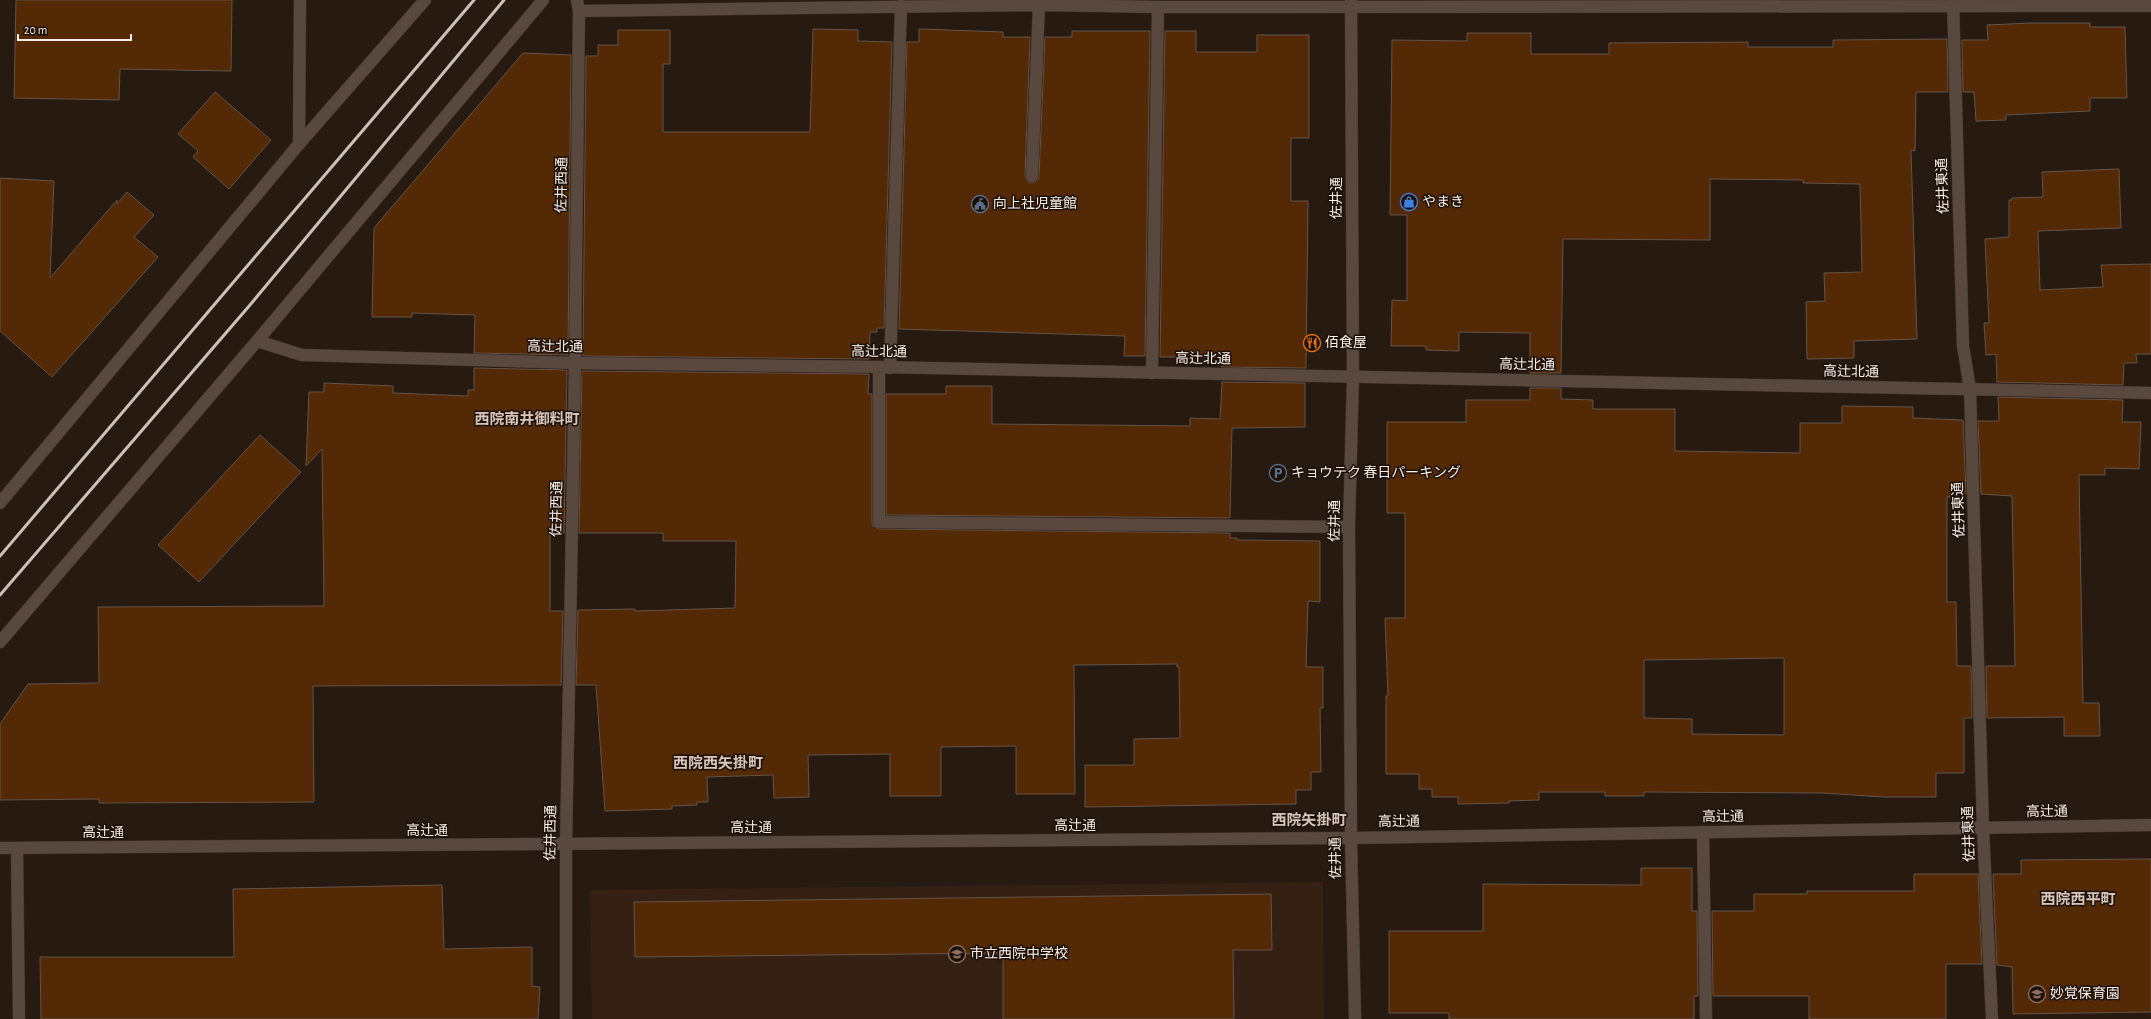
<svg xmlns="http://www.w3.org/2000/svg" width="2151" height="1019" font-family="'Alegreya Sans','Noto Sans JP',sans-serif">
  <rect width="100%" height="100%" fill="#271a11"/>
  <path fill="#342114" d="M1323,882L1324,1019H592L590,890Z"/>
  <g fill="#532906" stroke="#645449" fill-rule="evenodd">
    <path d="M16,0H232L231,71L120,69L119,100L14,98Z"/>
    <path d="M2031,23H2090V27H2125L2127,98H2090V111L2006,115V120L1976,121L1974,92H1963L1962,40H1988L1987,25Z"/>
    <path d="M813,29L858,30V41L892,42L884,328H877V332H870L869,359L583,356L586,56H598V45H618V30H670V64H663V132H810Z"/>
    <path d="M919,29L1003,32V37H1030L1025,176L1028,182L1032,183L1038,180L1039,176L1045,37H1072V31H1150L1145,356H1124L1125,336L899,329L907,42H919Z"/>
    <path d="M1165,31H1196V52H1257V35H1309V138H1291V201H1308L1306,368L1222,367V357H1160Z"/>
    <path d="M1467,33H1531V54H1609V43L1748,42V47H1833V40L1947,39L1948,92H1916L1915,151L1911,150L1917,339L1854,341V358L1807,359L1806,302L1825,301L1824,273L1862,272L1860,184L1803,183V180L1710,179V240L1563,239L1561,373H1530V333L1459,332V351L1426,350V346H1391L1392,300L1407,301V215H1390L1392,40L1467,41Z"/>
    <path d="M523,53L571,55L568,355L474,353L475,315L412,313V317H372L374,228Z"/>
    <path d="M215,92L271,140L229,189L193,157L198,151L178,134Z"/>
    <path d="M2119,169L2121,228L2038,231L2040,290L2103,287L2101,265L2151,264V354H2136L2137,363H2124L2123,385L1997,382L1996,354L1986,355L1984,323H1989L1985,239L2009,237V200H2012V198L2043,197L2042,172Z"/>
    <path d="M0,178L54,181L50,278L117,200V204L127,192L154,215L134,237L158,257L52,377L0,331Z"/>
    <path d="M474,368L567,370L564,533H550V611H563L561,685L313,686L314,802L99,803V799L0,800V724L28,684L99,683L98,607L324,606L322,449L306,466L309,392H324V383L393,386V393L468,396V390H474Z"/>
    <path d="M582,371L869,374L868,394H872V522L873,526L879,529L1230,533V538H1237V540L1320,541V602L1308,601L1306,667H1323V708H1320L1321,772H1311V790H1296V804L1085,807V765H1134V739L1180,738L1179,667H1177V664L1074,665L1075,794H1016V746L941,747V796H890V754L808,755L809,797L774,798L773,775L707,777L708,802H697V805L672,806V809L605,811L596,685H576L578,610L635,609V611L735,608L736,541H663V533H579Z"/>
    <path d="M1222,382L1305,383V427L1232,428L1230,518L886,515V394H946V386H992V424L1190,426V418L1220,419Z"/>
    <path d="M1530,388H1561V399L1593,400V409H1675V451L1800,453V423H1842V406L1913,407V418L1963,420L1966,494L1950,493V497H1947V602H1956L1957,666H1971L1972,718H1964V773H1936V797H1883L1822,793L1644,792V796H1605V792H1539V800L1509,801V803L1458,804V797H1432V789H1419V774H1386V696H1388L1385,618H1405V513H1387V422H1466V400H1530ZM1784,658V735L1692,734V719L1644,718V660Z"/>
    <path d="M1998,397L2123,400L2122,422H2141L2139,469L2105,468V475H2079L2083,703H2099L2100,736H2064V717L1987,718L1986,666H2015L2012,496L1981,494L1978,421H1999Z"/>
    <path d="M260,435L301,472L199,582L158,545Z"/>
    <path d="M2151,859V1012L2013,1014L2012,967L1997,965L1993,874H2021V860Z"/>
    <path d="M1641,868H1692V911H1697L1698,996H1694V1019H1449V1013H1389V931H1483V884L1641,885Z"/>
    <path d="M1914,874H1978L1982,964H1946V1019H1809V996H1713L1712,911H1754V894H1807V891H1914Z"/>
    <path d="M442,885L444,949L532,947V986L540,987L538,1019H41L40,957H234L233,889Z"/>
    <path d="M1271,894L1272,950H1233L1234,1019H1003V953L635,957L634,902Z"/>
  </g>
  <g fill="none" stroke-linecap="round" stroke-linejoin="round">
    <g stroke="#3e342f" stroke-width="13">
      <g id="minor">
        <path d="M1351,0L1353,376L1349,527L1351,838L1355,1019"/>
        <path d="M1953,0L1963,346L1970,389L1983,828L1992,1019"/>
        <path d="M579,11L1039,5L1158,7L2151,6"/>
        <path d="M299,144L300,0"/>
        <path d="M1032,176L1039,5"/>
        <path d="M257,341L302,355L575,363L879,367L2151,393"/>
        <path d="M879,367V522L1349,527"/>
        <path d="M890,368L901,6"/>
        <path d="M1152,373L1158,7"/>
        <path d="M0,503L299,144L425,0"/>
        <path d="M0,642L257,341L543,0"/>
        <path d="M1703,832L1706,1019"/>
        <path d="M0,848L1351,838L2151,825"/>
        <path d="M17,848L19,1019"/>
        <path d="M566,1019V845L575,363L579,11L577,0"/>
      </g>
    </g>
    <use href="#minor" stroke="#58483e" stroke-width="12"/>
    <g stroke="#cdc2bb" stroke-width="3">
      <path d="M0,556L474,0"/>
      <path d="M0,595L250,305L504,0"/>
    </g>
  </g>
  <defs>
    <g id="shop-ring" transform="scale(0.9)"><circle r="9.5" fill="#1d1008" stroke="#3f7fe0" stroke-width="1.5"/><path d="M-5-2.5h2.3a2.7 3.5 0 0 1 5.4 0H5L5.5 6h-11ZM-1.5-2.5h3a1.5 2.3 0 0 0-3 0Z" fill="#3f7fe0"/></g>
    <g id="civic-ring" transform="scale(0.9)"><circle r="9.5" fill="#1d1008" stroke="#5c6f8a" stroke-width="1.5"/><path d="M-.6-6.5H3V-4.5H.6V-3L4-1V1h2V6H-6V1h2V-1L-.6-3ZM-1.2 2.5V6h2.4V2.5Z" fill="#5c6f8a"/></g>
    <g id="restaurant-ring" transform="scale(0.9)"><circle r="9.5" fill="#1d1008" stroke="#e8710a" stroke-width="1.5"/><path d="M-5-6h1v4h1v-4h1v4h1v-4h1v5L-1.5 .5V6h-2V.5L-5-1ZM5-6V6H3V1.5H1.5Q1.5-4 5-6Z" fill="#e8710a"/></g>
    <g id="parking-ring" transform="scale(0.9)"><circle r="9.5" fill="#1d1008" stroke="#5c6f8a" stroke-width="1.5"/><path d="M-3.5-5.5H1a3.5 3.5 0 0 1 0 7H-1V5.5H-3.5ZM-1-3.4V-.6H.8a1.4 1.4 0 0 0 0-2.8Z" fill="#5c6f8a"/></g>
    <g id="school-ring" transform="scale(0.9)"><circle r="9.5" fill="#1d1008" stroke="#8d6e63" stroke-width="1.5"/><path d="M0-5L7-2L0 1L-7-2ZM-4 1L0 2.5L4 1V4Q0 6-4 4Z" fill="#8d6e63"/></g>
  </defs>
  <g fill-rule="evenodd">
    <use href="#shop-ring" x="1409" y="202"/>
    <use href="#civic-ring" x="980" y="204"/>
    <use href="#restaurant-ring" x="1312" y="343"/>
    <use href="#parking-ring" x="1278" y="473"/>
    <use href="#school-ring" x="957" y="954"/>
    <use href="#school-ring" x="2037" y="994"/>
  </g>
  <g text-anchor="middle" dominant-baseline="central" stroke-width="3" stroke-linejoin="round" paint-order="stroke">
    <g font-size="14" fill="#f9efe9" stroke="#1d1008">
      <text transform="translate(562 185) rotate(-89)">佐井西通</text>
      <text transform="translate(1943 186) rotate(-92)">佐井東通</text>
      <text transform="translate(1337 198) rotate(-90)">佐井通</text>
      <text transform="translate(555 347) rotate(1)">高辻北通</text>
      <text transform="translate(879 352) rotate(1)">高辻北通</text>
      <text transform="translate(1203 359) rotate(1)">高辻北通</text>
      <text transform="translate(1527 365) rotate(1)">高辻北通</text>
      <text transform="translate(1851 372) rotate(1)">高辻北通</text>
      <text transform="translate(557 509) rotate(-89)">佐井西通</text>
      <text transform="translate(1959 510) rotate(-92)">佐井東通</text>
      <text transform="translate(1335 521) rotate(-89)">佐井通</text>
      <text transform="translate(2047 812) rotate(-1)">高辻通</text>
      <text transform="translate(1723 817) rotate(-1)">高辻通</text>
      <text transform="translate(1399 822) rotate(-1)">高辻通</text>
      <text x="1075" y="826">高辻通</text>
      <text x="751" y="828">高辻通</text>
      <text x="427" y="831">高辻通</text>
      <text x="103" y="833">高辻通</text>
      <text transform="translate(551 833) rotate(-89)">佐井西通</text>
      <text transform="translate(1969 834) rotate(-92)">佐井東通</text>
      <text transform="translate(1336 858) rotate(-91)">佐井通</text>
    </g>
    <g font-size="14" fill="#f9efe9" stroke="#1d1008" text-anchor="start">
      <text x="1422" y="202">やまき</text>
      <text x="993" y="204">向上社児童館</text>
      <text x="1325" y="343">佰食屋</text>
      <text x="1291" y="473">キョウテク 春日パーキング</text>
      <text x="970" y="954">市立西院中学校</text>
      <text x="2050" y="994">妙覚保育園</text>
    </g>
    <g font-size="15" font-weight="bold" fill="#d8c5b9" stroke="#1d1008">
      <text x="527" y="419">西院南井御料町</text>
      <text x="718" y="763">西院西矢掛町</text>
      <text x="1309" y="820">西院矢掛町</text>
      <text x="2078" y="899">西院西平町</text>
    </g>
  </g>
  <path d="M18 34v6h113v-6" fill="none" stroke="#f9efe9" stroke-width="2"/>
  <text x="24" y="34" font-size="12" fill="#f9efe9" stroke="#1d1008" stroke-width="3" paint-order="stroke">20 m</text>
</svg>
